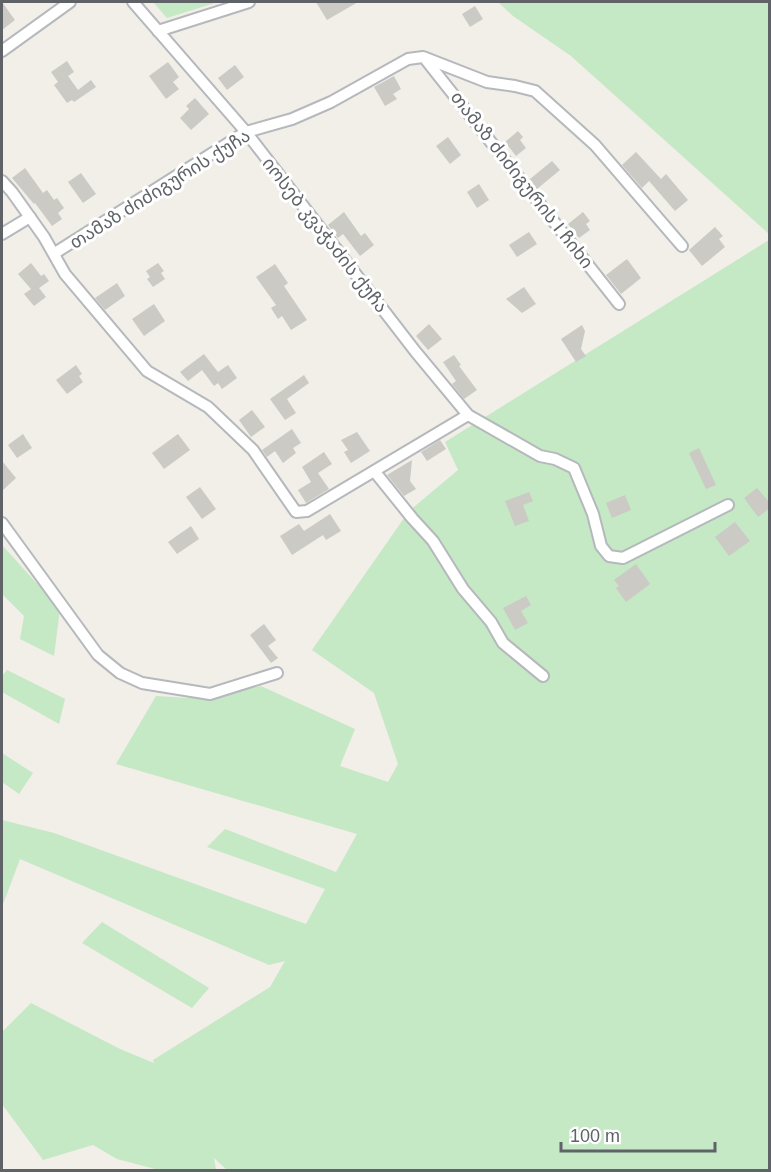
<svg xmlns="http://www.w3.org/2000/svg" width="771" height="1172" font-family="Helvetica,'Noto Sans Georgian',sans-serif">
  <rect width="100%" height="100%" fill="#f1efe8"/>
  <g fill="#c5e8c5">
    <path d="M153,2H218L167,18Z"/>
    <path d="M498,2H769V234L571,56L513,16Z"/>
    <path d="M769,240V1170H227L214,1158L216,1170H159L117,1159L93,1145L43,1160L2,1104V1032L31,1003L120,1049L154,1063L153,1060L270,987L285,961L269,965L20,859L2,907V820L54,833L306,924L325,889L207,847L225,829L336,872L357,834L116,764L156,696L189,698L261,686L355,729L340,766L388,782L398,764L374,693L312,650L409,511L458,470L445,442Z"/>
    <path d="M2,545L60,609L54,656L20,639L24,616L2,594Z"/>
    <path d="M7,670L65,699L59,724L2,692V676Z"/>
    <path d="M2,753L33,773L19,794L2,782Z"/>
    <path d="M102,922L209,988L192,1008L82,943Z"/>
  </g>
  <g fill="#cccac5">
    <path d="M2,2L15,20L2,30Z"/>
    <path d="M316,2H358L327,20Z"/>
    <path d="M475,6L483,19L470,27L462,14Z"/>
    <path d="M67,61L74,72L68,76L78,90L91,80L96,87L74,102L72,100L67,103L54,85L58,82L51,72Z"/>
    <path d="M168,62L179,77L173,82L179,89L166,99L149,76Z"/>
    <path d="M235,65L244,77L227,90L218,78Z"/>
    <path d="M394,76L401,89L393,94L397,99L385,106L374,87Z"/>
    <path d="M195,98L209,114L191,130L180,118L189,109L186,106Z"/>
    <path d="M518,131L523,137L520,140L526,148L516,156L505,142Z"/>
    <path d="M448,137L461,155L450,164L436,146Z"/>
    <path d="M636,152L661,179L666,174L688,200L675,211L649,181L642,188L622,165Z"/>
    <path d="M552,161L560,170L537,189L530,179Z"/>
    <path d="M25,168L43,193L47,190L54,200L57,198L64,208L58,213L62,219L52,226L35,203L34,204L12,178Z"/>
    <path d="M81,173L96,194L83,203L68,182Z"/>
    <path d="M479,184L489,200L477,208L467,192Z"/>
    <path d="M344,212L361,236L365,233L374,245L360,256L343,234L338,238L328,225Z"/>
    <path d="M583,212L590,221L586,224L590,230L579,238L568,224Z"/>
    <path d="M715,227L723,236L719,239L725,247L702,266L689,250Z"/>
    <path d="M529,232L537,244L517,257L509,245Z"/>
    <path d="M627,259L641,278L621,294L606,275Z"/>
    <path d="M31,263L41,276L44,274L49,281L39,288L46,297L34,306L24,294L31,289L18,274Z"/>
    <path d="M158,263L164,271L161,273L165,279L153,287L147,279L150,277L146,271Z"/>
    <path d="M275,264L288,283L284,286L307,320L291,330L282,316L278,319L271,308L276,305L256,277Z"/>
    <path d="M117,283L125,296L105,310L95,298Z"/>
    <path d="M524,287L536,304L522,313L506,299Z"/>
    <path d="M154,304L165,321L144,336L132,319Z"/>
    <path d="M429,324L442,339L428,350L416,336Z"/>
    <path d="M582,325L585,331L581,349L586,356L576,362L561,339Z"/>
    <path d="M204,354L218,372L228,365L237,378L222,389L218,383L214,386L202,370L188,381L180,372Z"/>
    <path d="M454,355L461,365L459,366L477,390L464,399L452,384L456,381L443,362Z"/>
    <path d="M76,365L82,374L79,376L83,382L67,394L56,380Z"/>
    <path d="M304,375L309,383L287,399L296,413L285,420L270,399Z"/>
    <path d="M252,410L265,427L251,437L239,420Z"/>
    <path d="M292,429L301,443L293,448L296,453L283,463L275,451L267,457L262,450Z"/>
    <path d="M357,432L370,451L351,463L344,452L348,450L341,440Z"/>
    <path d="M23,434L32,448L17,458L8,445Z"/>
    <path d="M178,434L190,450L164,469L152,453Z"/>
    <path d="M440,440L446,449L427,461L421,452Z"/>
    <path d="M699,448L716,485L706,489L689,453Z"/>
    <path d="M324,452L332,464L318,473L329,489L306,503L298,490L311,482L302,467Z"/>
    <path d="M412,460L410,481L416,489L404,496L387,475Z"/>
    <path d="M2,461L16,478L2,491Z"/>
    <path d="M200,487L216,509L202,519L186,497Z"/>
    <path d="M757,488L770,503V508L758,517L744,498Z"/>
    <path d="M529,492L533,501L523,505L529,521L515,526L505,501Z"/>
    <path d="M625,495L631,510L612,518L606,503Z"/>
    <path d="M330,514L341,531L326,540L323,535L292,555L280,536L299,524L304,531Z"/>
    <path d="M735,522L750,541L729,556L715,537Z"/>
    <path d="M191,526L199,539L177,554L168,542Z"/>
    <path d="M636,564L650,584L626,602L616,588L619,586L614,580Z"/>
    <path d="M526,596L531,605L521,611L528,623L515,630L503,608Z"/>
    <path d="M264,624L276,640L268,646L278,658L271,663L250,635Z"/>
  </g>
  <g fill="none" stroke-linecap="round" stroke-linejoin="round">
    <g stroke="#b5b8bc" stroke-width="14">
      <g id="minor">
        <path d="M133,2L246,132L415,351L468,415L540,456L555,459L574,468L593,514L601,546L609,556L623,558L728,505"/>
        <path d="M158,31L249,2"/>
        <path d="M2,51L70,2"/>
        <path d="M426,60L619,304"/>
        <path d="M2,181L12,192L44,237L65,274L147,371L208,407L253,450L296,512L307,511L468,415"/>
        <path d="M2,234L30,217"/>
        <path d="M55,253L246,132L292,119L331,102L408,59L423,57L487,82L515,86L535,91L595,145L682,246"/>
        <path d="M375,472L412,518L433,541L463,589L491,622L503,643L543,676"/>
        <path d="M2,523L98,655L120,673L142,683L210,694L277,673"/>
      </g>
    </g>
    <use href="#minor" stroke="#fff" stroke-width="10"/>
  </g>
  <g text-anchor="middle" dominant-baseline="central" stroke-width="6" stroke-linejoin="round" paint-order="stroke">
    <g font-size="18" fill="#5f6368" stroke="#fff">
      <text transform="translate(522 180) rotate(52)">თამაზ ძიძიგურის I ჩიხი</text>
      <text transform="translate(160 189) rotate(-32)">თამაზ ძიძიგურის ქუჩა</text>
      <text transform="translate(325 235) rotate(52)">იოსებ კვაჭაძის ქუჩა</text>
    </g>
  </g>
  <rect width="771" height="1172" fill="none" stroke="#5f6368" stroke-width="6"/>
  <path d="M561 1142v9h154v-9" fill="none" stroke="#5f6368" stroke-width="3"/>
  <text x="570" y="1142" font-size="18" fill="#5f6368" stroke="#ffffff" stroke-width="4.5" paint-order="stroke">100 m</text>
</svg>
